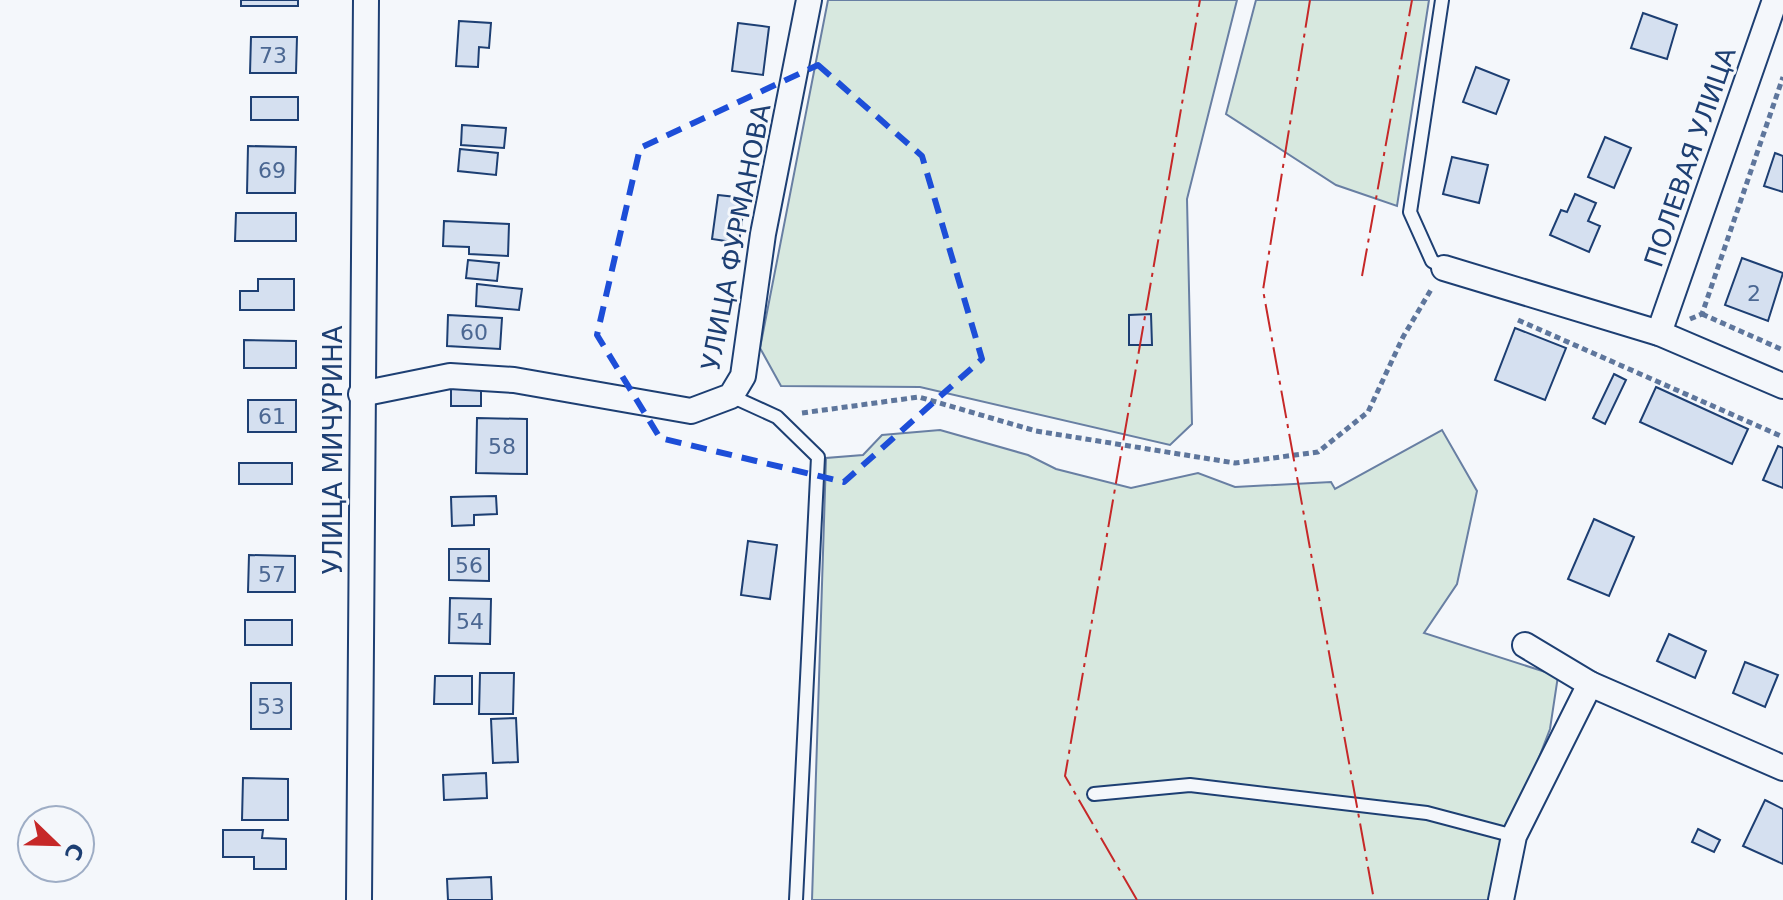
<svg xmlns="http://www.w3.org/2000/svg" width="1783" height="900" font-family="'DejaVu Sans',sans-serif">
  <rect width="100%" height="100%" fill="#f4f7fb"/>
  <g fill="#d7e8df" stroke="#687fa3" stroke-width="2">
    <path d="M828,0H1237L1187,199L1192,424L1170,445L920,387L781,386L760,348Z"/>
    <path d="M1256,0H1429L1397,206L1336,185L1226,114Z"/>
    <path d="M940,430L1028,455L1056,469L1131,488L1198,473L1235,487L1331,482L1335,489L1442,430L1477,491L1457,584L1424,633L1558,676L1550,729L1495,872L1491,900H812L826,458L863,455L882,435Z"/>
  </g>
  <g fill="#d5e0f0" stroke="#1d3f73" stroke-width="2">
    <rect x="241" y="0" width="57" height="6"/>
    <path d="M1643,13L1677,25L1667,59L1631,48Z"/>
    <path d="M459,21L491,23L489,48L479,47L478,67L456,66Z"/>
    <path d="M738,23L769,27L763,75L732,71Z"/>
    <path d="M251,37H297L296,73H250Z"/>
    <path d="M1476,67L1509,80L1496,114L1463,102Z"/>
    <rect x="251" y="97" width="47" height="23"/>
    <path d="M462,125L506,128L504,148L461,145Z"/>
    <path d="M1605,137L1631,148L1614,188L1588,177Z"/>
    <path d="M248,146L296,147L295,193H247Z"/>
    <path d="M460,149L498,153L496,175L458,171Z"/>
    <path d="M1775,153L1783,156V192L1764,186Z"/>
    <path d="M1452,157L1488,165L1479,203L1443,194Z"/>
    <path d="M1575,194L1596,203L1588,221L1600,226L1589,252L1550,235L1561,210L1567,212Z"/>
    <path d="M718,195L745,198L739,243L712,239Z"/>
    <path d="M236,213H296V241H235Z"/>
    <path d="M444,221L509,224L508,256L469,254V247L443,246Z"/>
    <path d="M1742,258L1783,273L1768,321L1725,305Z"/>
    <path d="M468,260L499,263L497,281L466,278Z"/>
    <path d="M258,279H294V310H240V291H258Z"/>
    <path d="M477,284L522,289L519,310L476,306Z"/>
    <path d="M1151,314L1152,345H1129V315Z"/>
    <path d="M448,315L502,318L500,349L447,346Z"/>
    <path d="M1515,328L1566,348L1545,400L1495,380Z"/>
    <path d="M244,340L296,341V368H244Z"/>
    <path d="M1614,374L1626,380L1605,424L1593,418Z"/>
    <path d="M481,386V406H451V387Z"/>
    <path d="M1656,387L1748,429L1732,464L1640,422Z"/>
    <rect x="248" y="400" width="48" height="32"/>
    <path d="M477,418L527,419V474L476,473Z"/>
    <path d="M1778,446L1783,448V488L1763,480Z"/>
    <rect x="239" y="463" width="53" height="21"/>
    <path d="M496,496L497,514L474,515V525L452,526L451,497Z"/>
    <path d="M1594,519L1634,537L1609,596L1568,579Z"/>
    <path d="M748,541L777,545L770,599L741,595Z"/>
    <path d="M449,549H489V581L449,580Z"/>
    <path d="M249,555L295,556V592H248Z"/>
    <path d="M450,598L491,599L490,644L449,643Z"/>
    <rect x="245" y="620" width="47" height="25"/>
    <path d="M1669,634L1706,651L1695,678L1657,661Z"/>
    <path d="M1745,662L1778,675L1765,707L1733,693Z"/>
    <path d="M480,673H514L513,714H479Z"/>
    <path d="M435,676H472V704H434Z"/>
    <rect x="251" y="683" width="40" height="46"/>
    <path d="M516,718L518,762L493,763L491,719Z"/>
    <path d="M486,773L487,798L444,800L443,775Z"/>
    <path d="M243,778L288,779V820H242Z"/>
    <path d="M1765,800L1783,809V864L1743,846Z"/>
    <path d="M1698,829L1720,840L1714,852L1692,842Z"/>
    <path d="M223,830H263L262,838L286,839V869H254V857H223Z"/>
    <path d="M491,877L492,900H448L447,879Z"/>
  </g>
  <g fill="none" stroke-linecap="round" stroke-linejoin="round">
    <g stroke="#1d3f73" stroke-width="16">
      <g id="service">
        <path d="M1442,0L1410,212L1432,261L1444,268"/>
        <path d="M731,396L777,417L818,457L796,900"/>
        <path d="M1094,794L1190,785L1427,813L1514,836"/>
      </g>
    </g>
    <g stroke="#1d3f73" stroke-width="28">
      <g id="minor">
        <path d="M1444,268L1659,333L1783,386"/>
        <path d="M1659,333L1775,0"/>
        <path d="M361,394L450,376L514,380L691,411L731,396L743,376L763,234L809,0"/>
        <path d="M1525,645L1590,684L1783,768"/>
        <path d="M359,900L366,0"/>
        <path d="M1501,900L1514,836L1590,684"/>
      </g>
    </g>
    <g stroke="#5e769c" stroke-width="5" stroke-dasharray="6 4" stroke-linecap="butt">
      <path d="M1702,314L1783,350"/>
      <path d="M1690,319L1702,314L1783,77"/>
      <path d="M1518,320L1783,437"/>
      <path d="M802,413L919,397L1036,431L1235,463L1318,452L1368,412L1403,337L1432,288"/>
    </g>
    <use href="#service" stroke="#f4f7fb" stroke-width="12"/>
    <use href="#minor" stroke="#f4f7fb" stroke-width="24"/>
    <g stroke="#c62828" stroke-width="2" stroke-dasharray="28 6 4 6" stroke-linecap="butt">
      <path d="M1310,0L1263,290L1374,900"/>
      <path d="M1362,276L1412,0"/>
      <path d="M1137,900L1065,776L1200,0"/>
    </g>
  </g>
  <path fill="none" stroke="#1d4ed8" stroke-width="6" stroke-dasharray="16 10" stroke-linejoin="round" d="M818,65L922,156L982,359L844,482L660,438L597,335L640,148Z"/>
  <g text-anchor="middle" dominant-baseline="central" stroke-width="6" stroke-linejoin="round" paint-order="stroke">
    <g font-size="22" fill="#4b6792">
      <text x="273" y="55">73</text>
      <text x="272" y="170">69</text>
      <text x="1754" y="293">2</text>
      <text x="474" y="332">60</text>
      <text x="272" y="416">61</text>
      <text x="502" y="446">58</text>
      <text x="469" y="565">56</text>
      <text x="272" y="574">57</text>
      <text x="470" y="621">54</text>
      <text x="271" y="706">53</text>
    </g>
    <g font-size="26" fill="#1d3f73" stroke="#f4f7fb">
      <text transform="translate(1690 157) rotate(-71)">ПОЛЕВАЯ УЛИЦА</text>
      <text transform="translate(736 237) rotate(-79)">УЛИЦА ФУРМАНОВА</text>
      <text transform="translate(333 450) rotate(-90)">УЛИЦА МИЧУРИНА</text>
    </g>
  </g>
  <g transform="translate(56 844) rotate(113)"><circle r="38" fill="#f4f7fb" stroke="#9eadc5" stroke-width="2"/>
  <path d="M0-6L14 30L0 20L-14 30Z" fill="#c62828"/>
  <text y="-12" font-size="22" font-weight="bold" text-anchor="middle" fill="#1d3f73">С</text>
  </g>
</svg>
